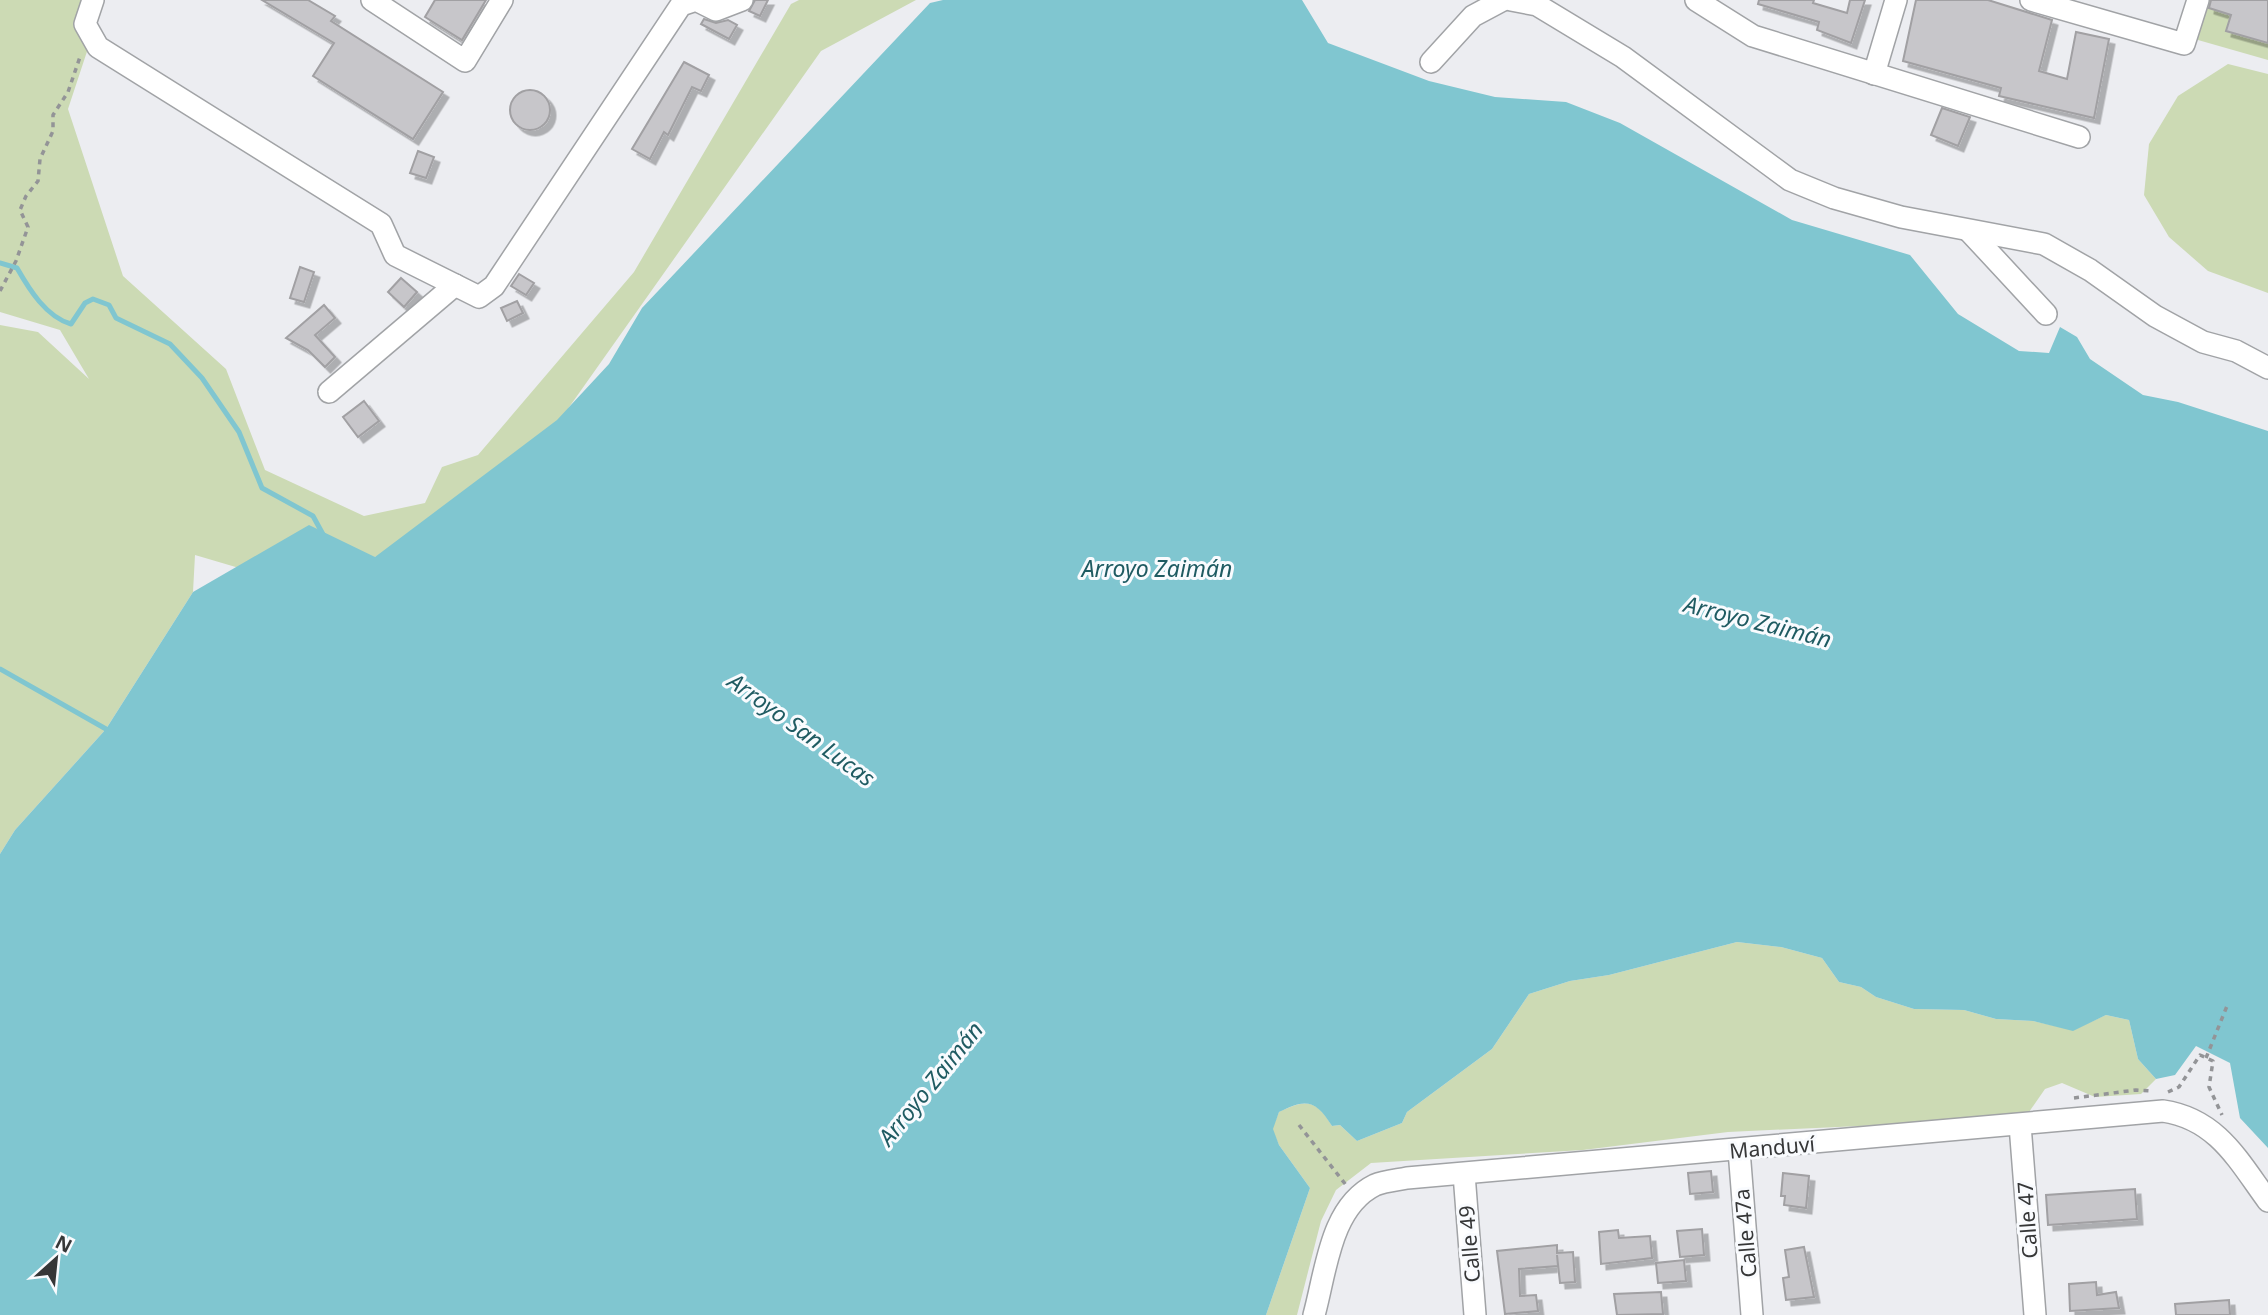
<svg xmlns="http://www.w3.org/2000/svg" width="2268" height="1315" font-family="'Noto Sans',sans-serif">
  <defs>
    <filter id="shadow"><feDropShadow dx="5.5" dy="5.5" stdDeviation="0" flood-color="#0004"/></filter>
  </defs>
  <rect width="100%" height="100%" fill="#ecedf1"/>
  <g fill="#ccdab4">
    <path d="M0,0H104L68,109L123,276L226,369L265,470L364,516L425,503L442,467L478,455L634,272L791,4L799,0H916L821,51L490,519L293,584L195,555L193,592L106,729L15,830L0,854V325L38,332L89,379L60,330L0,312Z"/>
    <path d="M2203,0H2268V60L2191,38Z"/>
    <path d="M2228,64L2268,74V293L2208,271L2169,237L2144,195L2149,144L2178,96Z"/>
    <path d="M1737,942L1781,947L1822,958L1839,982L1861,987L1876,997L1914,1009L1964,1010L1996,1019L2033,1021L2073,1030L2106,1015L2129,1020L2138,1059L2156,1079L2141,1094L2095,1097L2062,1083L2045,1089L2029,1112L1881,1125L1728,1132L1583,1150L1371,1163L1336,1190L1321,1221L1297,1315H1266L1310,1188L1279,1145L1272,1129L1279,1112C1306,1099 1316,1099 1332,1126L1340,1125L1357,1141L1402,1123L1407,1112L1492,1049L1529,994L1570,981L1609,975Z"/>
  </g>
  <path fill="#80c6d0" d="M943,0H1302L1328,43L1429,81L1495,97L1566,102L1620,123L1792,220L1910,255L1958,314L2019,351L2049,353L2060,327L2077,337L2090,359L2143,395L2178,402L2268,431V1148L2240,1118L2230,1063L2196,1046L2175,1075L2156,1079L2138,1059L2129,1020L2106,1015L2073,1031L2033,1021L1996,1019L1964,1010L1914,1009L1876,997L1861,987L1839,982L1822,958L1781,947L1737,942L1609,975L1570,981L1529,994L1492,1049L1407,1112L1402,1123L1357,1141L1340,1125L1332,1126C1316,1100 1306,1098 1279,1112L1273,1129L1279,1145L1310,1188L1266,1315H0V854L15,830L106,729L193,592L309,525L375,557L557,420L609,364L642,308L930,3Z"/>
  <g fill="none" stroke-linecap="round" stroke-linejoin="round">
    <g stroke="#80c6d0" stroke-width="5">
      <path d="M0,263L17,268C29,289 46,317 71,324L85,303L93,299L109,305L116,318L170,344L202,378L239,432L262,488L313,516L325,538"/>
      <path d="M0,669L106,729"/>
    </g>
  </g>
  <g fill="#c7c6ca" stroke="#a1a0a3" stroke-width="2" filter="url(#shadow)">
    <path d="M262,0H308L335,16L331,21L443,92L413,139L313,76L334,43Z"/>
    <path d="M435,0H486L462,40L425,17Z"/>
    <path d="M755,0H768L760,16L749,11Z"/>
    <path d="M1759,0H1814L1813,3L1847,13L1850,0H1865L1851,43L1817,30L1819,22L1758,4Z"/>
    <path d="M1916,0H1988L2052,20L2039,71L2067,79L2076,32L2109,39L2094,118L1999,96L2001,88L1903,61Z"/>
    <path d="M2211,0H2268V43L2226,31L2231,15L2209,8Z"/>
    <path d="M704,19L716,23L728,20L737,25L729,39L701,24Z"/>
    <path d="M684,62L709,75L701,91L692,87L668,135L664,132L650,159L632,149Z"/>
    <circle cx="530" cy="110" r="20"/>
    <path d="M1942,108L1970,117L1958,146L1931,135Z"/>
    <path d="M418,151L434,157L426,178L410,173Z"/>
    <path d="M300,267L314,272L304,302L290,298Z"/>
    <path d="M519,274L534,283L526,295L511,286Z"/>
    <path d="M401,278L417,292L404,307L388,292Z"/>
    <path d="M517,301L523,313L507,321L501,308Z"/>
    <path d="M324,305L335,318L315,335L335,357L325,367L308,350L286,338Z"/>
    <path d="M364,401L379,421L358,437L343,417Z"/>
    <path d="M1711,1171L1713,1192L1690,1194L1688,1173Z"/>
    <path d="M1783,1173L1809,1176L1806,1208L1784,1205L1785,1196H1781Z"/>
    <path d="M2135,1189L2137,1219L2048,1225L2046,1195Z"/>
    <path d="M1702,1229L1704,1255L1680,1257L1677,1231Z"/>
    <path d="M1618,1230L1619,1238L1650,1236L1652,1258L1601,1264L1599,1232Z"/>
    <path d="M1557,1245V1253L1573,1252L1575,1282L1560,1283L1557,1255L1558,1266L1519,1269L1520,1296L1536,1295L1538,1311L1505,1314L1497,1251Z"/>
    <path d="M1804,1247L1814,1297L1786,1300L1783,1278L1789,1277L1785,1250Z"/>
    <path d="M1684,1260L1686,1281L1658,1283L1656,1263Z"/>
    <path d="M2096,1282L2097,1295L2116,1292L2119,1308L2070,1311L2069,1284Z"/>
    <path d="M1661,1292L1663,1314L1617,1315L1614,1294Z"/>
    <path d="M2229,1300L2230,1315H2176L2175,1304Z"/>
  </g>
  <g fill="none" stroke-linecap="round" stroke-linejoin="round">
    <g stroke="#a1a3a6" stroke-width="24">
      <g id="minor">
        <path d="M93,0L85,24L98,47L381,224L395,255L479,297L494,286L681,5L696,0L716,10L742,0"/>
        <path d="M372,0L465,61L502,0"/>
        <path d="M1511,0L1537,5L1623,57L1790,180L1834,198L1901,217L2044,244L2090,270L2155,316L2203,342L2236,351L2268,368"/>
        <path d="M1696,0L1753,36L2079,137"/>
        <path d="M2031,0L2184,44L2198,0"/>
        <path d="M1431,62L1473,16L1503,0"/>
        <path d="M1874,74L1896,0"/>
        <path d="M1969,231L2046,314"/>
        <path d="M329,392L455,285"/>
        <path d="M2020,1125L2035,1315"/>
        <path d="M1739,1150L1752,1315"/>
        <path d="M1464,1174L1475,1315"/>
        <path d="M1314,1315C1326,1272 1330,1207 1375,1185C1384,1181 1397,1180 1407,1178L2163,1111C2217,1119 2238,1160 2268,1201"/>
      </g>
    </g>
    <g stroke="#939497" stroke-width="3.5" stroke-dasharray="5 5" stroke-linecap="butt">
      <path d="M0,291L16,261L28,227L20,210L26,196L38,181L40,159L53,131V115L68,92L81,54"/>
      <path d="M2206,1058L2227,1006"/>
      <path d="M2168,1092L2179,1087L2200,1055L2213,1061L2209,1087L2222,1115"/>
      <path d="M2074,1098L2136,1090L2153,1091"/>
      <path d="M1299,1125L1346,1185"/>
    </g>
    <use href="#minor" stroke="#fff" stroke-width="21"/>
  </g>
  <g text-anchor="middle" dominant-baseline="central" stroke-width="6" stroke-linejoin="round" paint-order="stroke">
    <g font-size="21" fill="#363738" stroke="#f9fbfe">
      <text transform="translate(1772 1147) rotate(-5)">Manduví</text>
      <text transform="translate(2027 1220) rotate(-94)">Calle 47</text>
      <text transform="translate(1745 1233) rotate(-95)">Calle 47a</text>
      <text transform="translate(1469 1244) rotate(-95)">Calle 49</text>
    </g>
    <g font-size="23" font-style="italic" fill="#1f5b62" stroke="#f9fbfe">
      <text x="1157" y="568">Arroyo Zaimán</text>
      <text transform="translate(1758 621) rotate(14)">Arroyo Zaimán</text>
      <text transform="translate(802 729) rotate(36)">Arroyo San Lucas</text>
      <text transform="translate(930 1083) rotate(-51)">Arroyo Zaimán</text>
    </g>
  </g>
  <g transform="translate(56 1259) rotate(27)" stroke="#f9fbfe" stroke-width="5" paint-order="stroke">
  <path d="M0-5L12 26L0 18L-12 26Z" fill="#363738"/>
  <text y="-10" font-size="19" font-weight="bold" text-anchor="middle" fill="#363738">N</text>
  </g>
</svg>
